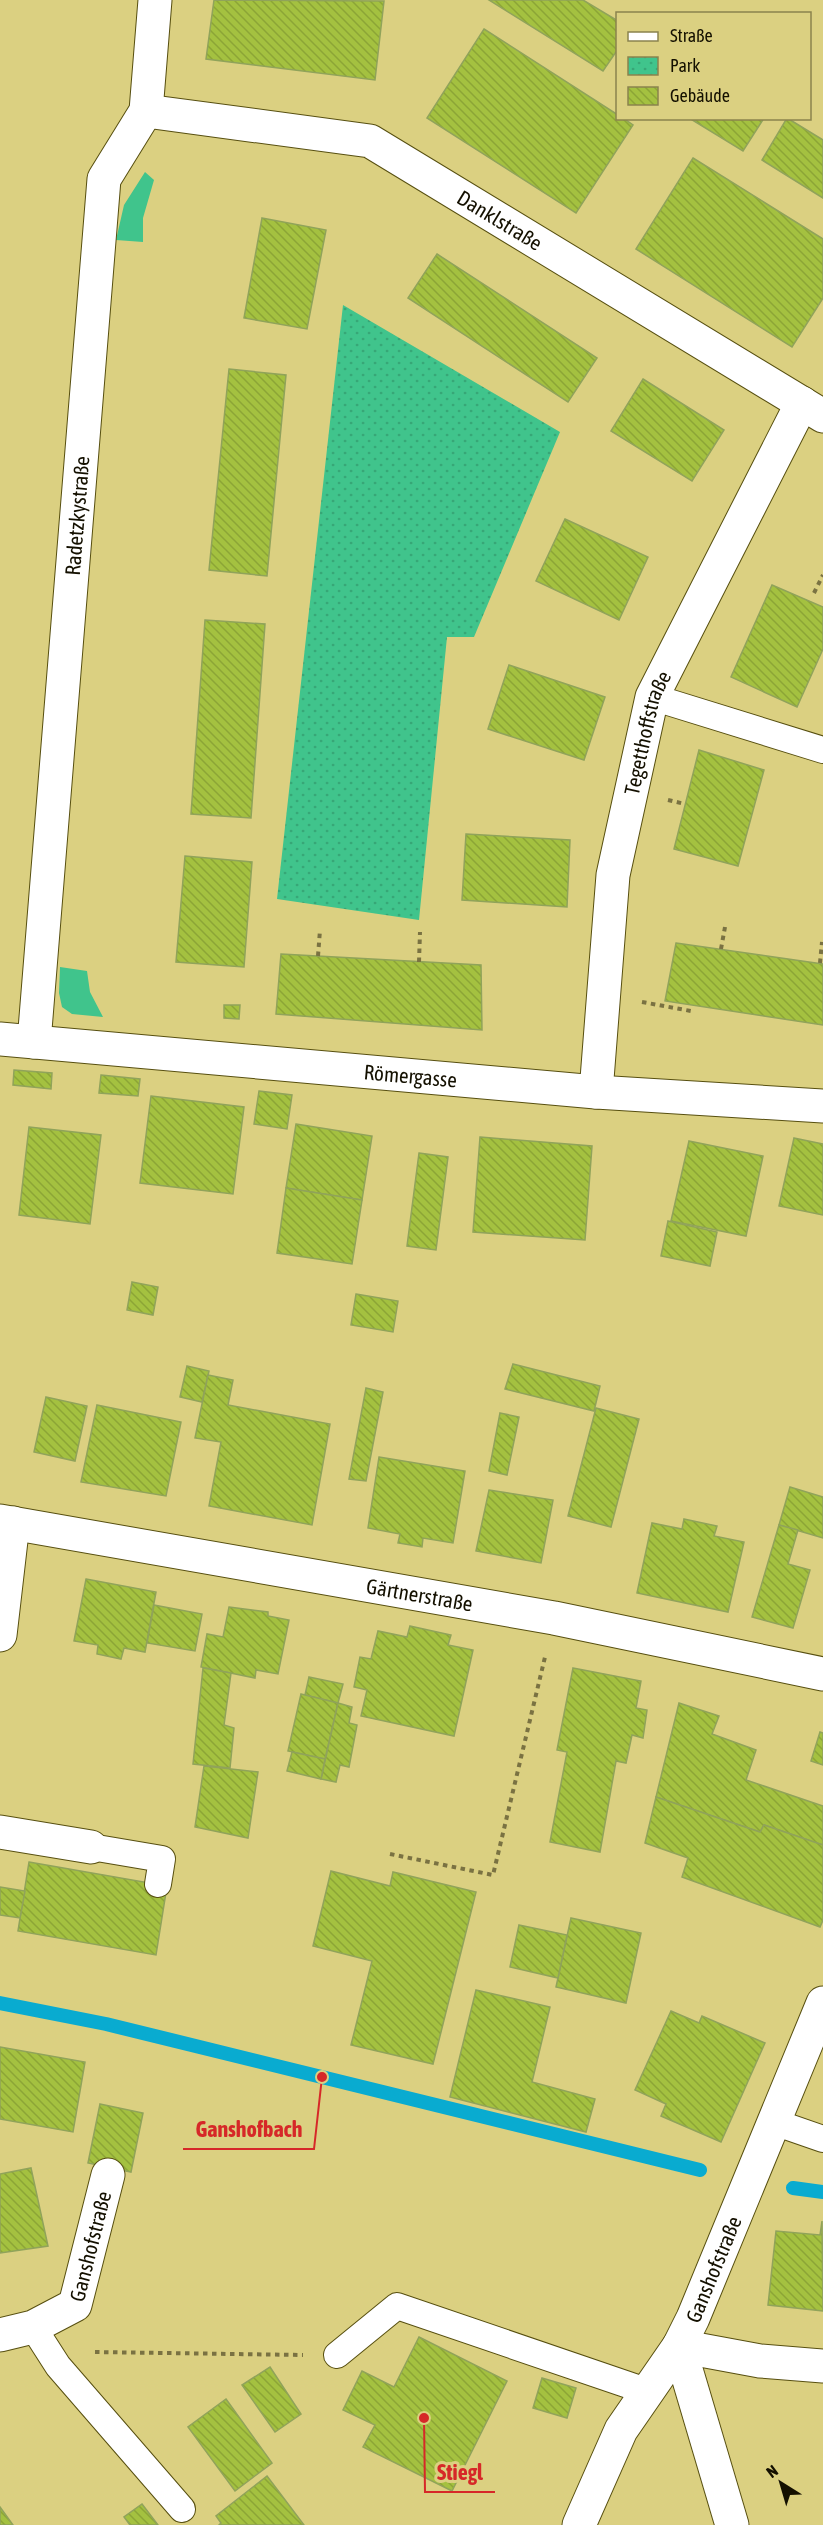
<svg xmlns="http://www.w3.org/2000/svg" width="823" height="2525" font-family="'Asap Condensed',sans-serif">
  <defs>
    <pattern id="park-dots" width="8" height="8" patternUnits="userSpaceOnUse" patternTransform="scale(1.5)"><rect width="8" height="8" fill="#40c48c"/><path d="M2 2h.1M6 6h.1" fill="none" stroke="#37a777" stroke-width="1.8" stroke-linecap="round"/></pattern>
    <pattern id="building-back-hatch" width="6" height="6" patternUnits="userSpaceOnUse" patternTransform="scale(1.5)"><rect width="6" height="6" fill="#a4c140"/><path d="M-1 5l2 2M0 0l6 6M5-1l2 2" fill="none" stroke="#8ca536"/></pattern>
  </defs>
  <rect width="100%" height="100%" fill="#dbd081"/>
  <g fill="#40c48c">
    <path d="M145,172L154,180L143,218V242L116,240L124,205Z"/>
    <path d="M60,967L87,971L90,992L103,1017L72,1014L62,1007L59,993Z"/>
  </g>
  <path fill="url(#park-dots)" d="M343,305L560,432L474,637H447L419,920L277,899Z"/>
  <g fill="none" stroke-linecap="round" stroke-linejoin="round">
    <g stroke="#09abd0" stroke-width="14">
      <path d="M0,2003L106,2024L700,2170"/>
      <path d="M793,2188L823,2192"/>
    </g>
  </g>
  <g fill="url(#building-back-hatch)" stroke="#90a35a" stroke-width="1.5">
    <path d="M214,0L384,1L375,80L206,59Z"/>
    <path d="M489,0H583L618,21V49L603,71Z"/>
    <path d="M484,29L618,115V118H623L633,125L576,213L427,118Z"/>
    <path d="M689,118H764L743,151Z"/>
    <path d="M787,118L823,140V198L762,160Z"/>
    <path d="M693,158L823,239V298L792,347L636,249Z"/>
    <path d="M262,218L326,230L307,329L244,318Z"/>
    <path d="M437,254L597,358L568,402L408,298Z"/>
    <path d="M229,369L286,375L267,576L209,570Z"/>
    <path d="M643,379L724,430L692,481L611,431Z"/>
    <path d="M565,519L648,557L619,620L536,581Z"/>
    <path d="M772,585L823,607V649L797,707L731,677Z"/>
    <path d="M205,620L265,624L251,818L191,814Z"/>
    <path d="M509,665L605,697L584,760L488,729Z"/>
    <path d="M699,750L764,770L738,866L674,849Z"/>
    <path d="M466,834L570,840L567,907L462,900Z"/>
    <path d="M185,856L252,862L244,967L176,962Z"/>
    <path d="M676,943L823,964V1025L665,1001Z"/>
    <path d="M281,954L481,965L482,1030L276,1014Z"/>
    <path d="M224,1005H240L239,1019L224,1018Z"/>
    <path d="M14,1070L52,1073L51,1089L13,1085Z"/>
    <path d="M101,1075L140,1079L138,1096L99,1093Z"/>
    <path d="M259,1091L292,1095L287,1129L254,1124Z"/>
    <path d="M151,1096L244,1107L233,1194L140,1183Z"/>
    <path d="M296,1124L372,1136L362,1200L286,1188Z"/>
    <path d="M29,1127L101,1135L90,1224L19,1215Z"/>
    <path d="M480,1137L592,1146L585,1240L473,1232Z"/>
    <path d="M794,1138L823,1144V1215L779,1206Z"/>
    <path d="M689,1141L763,1156L746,1236L671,1221Z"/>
    <path d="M419,1153L448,1157L436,1250L407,1246Z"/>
    <path d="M286,1188L362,1200L352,1264L277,1253Z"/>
    <path d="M668,1221L717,1232L710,1266L661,1256Z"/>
    <path d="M132,1282L158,1287L153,1315L127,1310Z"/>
    <path d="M356,1294L398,1301L393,1332L351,1325Z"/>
    <path d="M513,1364L600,1386L594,1411L505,1389Z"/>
    <path d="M187,1366L209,1371L202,1402L180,1397Z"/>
    <path d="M208,1375L233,1380L228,1405L330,1424L312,1525L209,1506L221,1442L195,1438Z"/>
    <path d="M366,1388L383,1392L366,1481L349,1479Z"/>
    <path d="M46,1397L87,1406L75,1461L34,1452Z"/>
    <path d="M97,1405L181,1422L166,1496L81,1482Z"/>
    <path d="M596,1408L639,1419L611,1527L568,1516Z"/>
    <path d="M500,1413L519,1417L507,1475L489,1471Z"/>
    <path d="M379,1457L465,1471L453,1543L423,1538L422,1547L398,1543L400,1534L368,1528Z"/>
    <path d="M790,1487L823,1497V1538L779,1525Z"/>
    <path d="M489,1490L553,1500L541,1563L476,1551Z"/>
    <path d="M684,1519L717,1526L714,1536L744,1542L728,1612L637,1593L652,1523L682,1529Z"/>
    <path d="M779,1525L798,1530L788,1564L810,1570L793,1628L752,1617Z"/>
    <path d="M86,1579L156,1592L145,1652L124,1648L121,1659L97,1654L98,1645L74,1641Z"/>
    <path d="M154,1605L202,1614L195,1651L147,1643Z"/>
    <path d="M229,1607L268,1612V1616L289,1620L278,1674L256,1670L255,1678L201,1667L207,1634L223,1637Z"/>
    <path d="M410,1626L451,1635L448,1645L473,1650L454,1736L361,1716L367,1690L354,1687L360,1657L371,1659L378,1631L407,1637Z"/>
    <path d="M203,1668L231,1673L224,1725L234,1728L230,1768L193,1764Z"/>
    <path d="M573,1668L641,1681L636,1708L647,1710L643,1738L632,1735L626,1763L616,1761L600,1852L550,1842L567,1752L557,1750Z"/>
    <path d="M309,1677L343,1684L338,1703L305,1695Z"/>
    <path d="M301,1694L338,1703L325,1759L288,1751Z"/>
    <path d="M338,1703L352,1707L349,1723L357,1725L349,1767L340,1765L336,1782L321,1779Z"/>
    <path d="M679,1703L719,1716L712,1734L756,1750L746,1780L823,1806V1845L764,1825L760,1832L656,1797Z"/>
    <path d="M820,1732L823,1733V1765L811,1761Z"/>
    <path d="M292,1752L325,1759L321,1779L287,1771Z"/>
    <path d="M204,1766L258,1772L248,1838L195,1827Z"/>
    <path d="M656,1797L760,1832L764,1825L823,1845V1920L820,1927L682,1877L688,1858L645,1843Z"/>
    <path d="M29,1862L167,1886L156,1955L18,1931Z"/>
    <path d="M331,1871L390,1886L393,1872L476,1892L433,2064L351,2045L372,1961L313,1946Z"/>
    <path d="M0,1887L25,1891L20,1918L0,1915Z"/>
    <path d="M571,1918L641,1933L626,2003L556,1987Z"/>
    <path d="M519,1925L567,1935L558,1978L510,1967Z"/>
    <path d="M476,1990L550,2007L532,2082L595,2099L586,2132L450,2097Z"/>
    <path d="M671,2011L699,2023L702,2016L765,2043L721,2142L661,2116L666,2104L635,2090Z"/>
    <path d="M0,2047L85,2062L73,2132L0,2119Z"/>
    <path d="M100,2104L143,2113L131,2172L88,2163Z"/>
    <path d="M31,2168L48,2246L0,2253V2174Z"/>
    <path d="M822,2221L823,2311L768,2305L776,2231L820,2235Z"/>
    <path d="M419,2337L507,2381L452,2491L363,2447L375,2425L343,2410L362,2371L394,2387Z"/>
    <path d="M270,2367L301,2414L275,2432L242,2385Z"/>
    <path d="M542,2378L576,2388L567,2418L533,2408Z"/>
    <path d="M226,2399L272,2463L235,2491L188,2427Z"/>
    <path d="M267,2476L304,2525H219L221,2523L216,2516Z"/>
    <path d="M142,2504L158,2525H130L124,2517Z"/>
    <path d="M0,2507L13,2525H0Z"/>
  </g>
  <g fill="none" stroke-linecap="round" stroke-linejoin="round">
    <g stroke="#574f10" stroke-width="28">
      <g id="lane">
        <path d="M652,697L823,750"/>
        <path d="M91,1847L162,1859L158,1884"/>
        <path d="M774,2122L823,2139"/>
        <path d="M33,2327L58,2366L182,2509"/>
        <path d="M337,2355L397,2306L646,2391"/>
      </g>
    </g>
    <g stroke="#574f10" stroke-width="35">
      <g id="street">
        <path id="s1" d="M146,111L370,141L823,416"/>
        <path id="s2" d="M0,1039L596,1092L823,1106"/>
        <path id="s3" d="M34,1042L104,179L146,111L155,0"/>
        <path id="s4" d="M596,1092L613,875L652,697L802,403"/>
        <path id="s5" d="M0,1521L554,1618L823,1674"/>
        <path d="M0,1635L13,1523"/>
        <path d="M0,1832L91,1847"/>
        <path id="s6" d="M0,2335L33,2327L75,2305L108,2175"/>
        <path d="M679,2346L732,2525"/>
        <path d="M679,2346L760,2361L823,2366"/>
        <path id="s7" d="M579,2525L621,2430L679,2346L693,2318L823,2003"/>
      </g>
    </g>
    <g stroke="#7a7242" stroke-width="4" stroke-dasharray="4.5 4.5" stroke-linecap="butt">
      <path d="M814,593L823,575"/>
      <path d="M668,800L685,804"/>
      <path d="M721,949L725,927"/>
      <path d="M318,956L320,930"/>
      <path d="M419,962L420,932"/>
      <path d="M820,963L822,942"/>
      <path d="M642,1002L691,1011"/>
      <path d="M390,1854L493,1875L545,1657"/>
      <path d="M95,2352L303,2355"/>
    </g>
    <use href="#lane" stroke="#fff" stroke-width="26"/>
    <use href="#street" stroke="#fff" stroke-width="33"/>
  </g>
  <g text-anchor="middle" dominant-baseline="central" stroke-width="6" stroke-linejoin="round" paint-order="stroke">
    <g font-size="21" fill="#141000" stroke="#dbd081">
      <text stroke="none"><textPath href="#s1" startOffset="378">Danklstraße</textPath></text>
      <text stroke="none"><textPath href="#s3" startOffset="528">Radetzkystraße</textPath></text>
      <text stroke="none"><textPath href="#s4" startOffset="364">Tegetthoffstraße</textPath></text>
      <text stroke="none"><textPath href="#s2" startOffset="412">Römergasse</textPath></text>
      <text stroke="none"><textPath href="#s5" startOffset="426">Gärtnerstraße</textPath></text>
      <text stroke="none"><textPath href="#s6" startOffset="142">Ganshofstraße</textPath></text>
      <text stroke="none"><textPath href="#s7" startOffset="290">Ganshofstraße</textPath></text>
    </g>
  </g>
  <path fill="none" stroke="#d62828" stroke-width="2" d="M322 2077L314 2149H183M424 2418L425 2492H495"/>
  <g fill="#d62828" stroke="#dbd081" stroke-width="2">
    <circle cx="322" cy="2077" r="6"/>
    <circle cx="424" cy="2418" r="6"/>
  </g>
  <g font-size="22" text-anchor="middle" font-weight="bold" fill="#d62828" stroke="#dbd081" stroke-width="6" stroke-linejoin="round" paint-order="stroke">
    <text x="249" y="2137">Ganshofbach</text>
    <text x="460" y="2480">Stiegl</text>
  </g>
  <rect x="616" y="12" width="195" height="108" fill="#dbd081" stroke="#8b834d" stroke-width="1.5"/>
  <rect x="628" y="32" width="30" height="9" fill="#ffffff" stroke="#8b834d" stroke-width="1.5"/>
  <text x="670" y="42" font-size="18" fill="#141000">Straße</text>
  <rect x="628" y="57" width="30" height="18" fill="url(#park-dots)" stroke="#8b834d" stroke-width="1.5"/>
  <text x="670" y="72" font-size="18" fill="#141000">Park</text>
  <rect x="628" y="87" width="30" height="18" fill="url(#building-back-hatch)" stroke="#8b834d" stroke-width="1.5"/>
  <text x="670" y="102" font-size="18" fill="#141000">Gebäude</text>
  <g transform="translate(781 2483) rotate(323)" stroke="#dbd081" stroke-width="4.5" paint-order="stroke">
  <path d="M0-4.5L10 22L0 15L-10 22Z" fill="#141000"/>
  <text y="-9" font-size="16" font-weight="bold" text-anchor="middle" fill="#141000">N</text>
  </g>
</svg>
